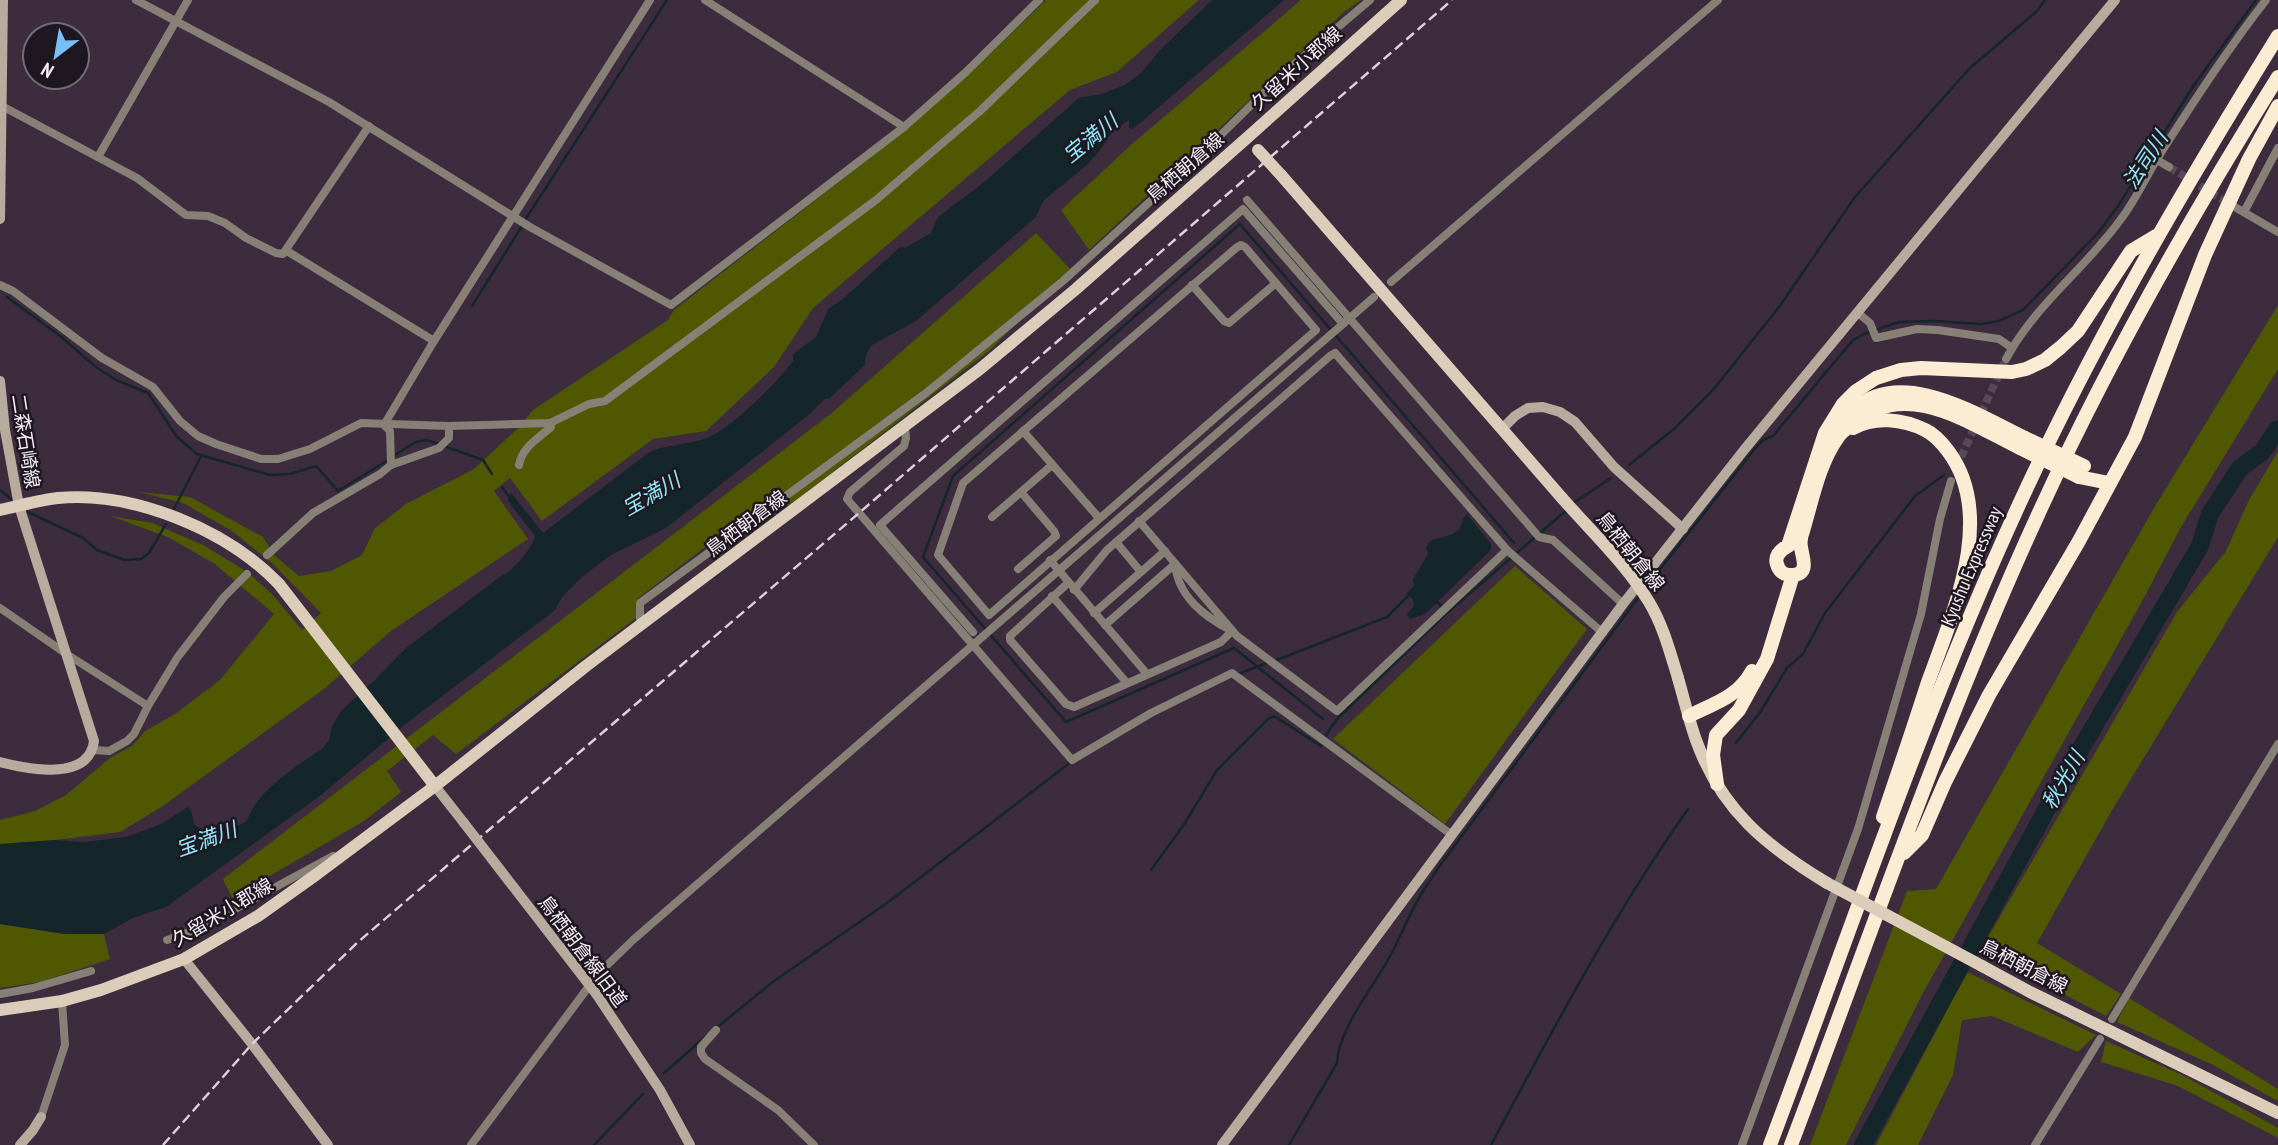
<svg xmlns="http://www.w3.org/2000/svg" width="2278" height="1145" font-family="'PT Sans Narrow','Noto Sans JP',sans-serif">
  <rect width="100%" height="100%" fill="#3c2c3d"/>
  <g fill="#4f5801">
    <path d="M1046,0H1199L1117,72L1070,90L813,308L774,367L706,431L653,439L542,521L510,478L494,491L528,539L391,631L324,689L163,806L120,832L56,840L0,844V820L35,811L66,795L110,758L133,745L145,731L175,714L220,680L274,614L215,564L168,537L110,516L152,523L203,545L246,571L272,594L302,630L321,613L274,565L232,531L183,503L139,492L190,497L263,537L275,556L299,576L331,571L362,555L375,528L406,504L474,469L517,429L533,410L668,320L674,310L911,126L968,75Z"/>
    <path d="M1301,0H1361L1344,12L1089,250L1061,210L1132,144Z"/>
    <path d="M1036,233L1070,269L990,350L789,506L777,492L637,599L636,618L456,754L433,735L387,771L401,792L364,821L232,898L223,879L833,412Z"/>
    <path d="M2278,305V369L2181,527L2145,596L1923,993L1846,1145H1810L1907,891L1936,889L2154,508Z"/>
    <path d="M2278,451V537L2111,812L2037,943L2121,994L2106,1016L1980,951L2177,612L2226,551L2249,500Z"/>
    <path d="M1515,566L1587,629L1445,824L1333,739Z"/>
    <path d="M0,924L65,934H104L110,959L40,982L0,988Z"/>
    <path d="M1967,972L2096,1035L2078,1052L1992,1016L1962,1020L1953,1075L1918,1145H1876Z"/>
    <path d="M2129,998L2278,1089V1101L2211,1064L2117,1022Z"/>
    <path d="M2106,1041L2182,1075L2278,1128V1138L2178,1086L2101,1062Z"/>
  </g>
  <g fill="#15262a">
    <path d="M1212,0H1284L1133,129L1129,128V120L1112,131L1104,145L1088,164L1043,201L1036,217L916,321L872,345L866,354L865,365L830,398L825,399L806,417L666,528L611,555L583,576L563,596L554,611L407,723L321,795L166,907L133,918L104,934H65L0,924V844L56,840L84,842L126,837L161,824L188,807L191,810L194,824C210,838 231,830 247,821C257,790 297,766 323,748L329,740L332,726L342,710L375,680L406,648L501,576C512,573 534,546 535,536L508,501V496L511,493L543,533L648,453C666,444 688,445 707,438C729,430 779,381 793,361V354L816,337L828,309L842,300L900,247L905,248L931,233L938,217L983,183L1079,98L1102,94L1125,85L1141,73L1161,49Z"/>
    <path d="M1467,514L1491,544V550L1425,614L1410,619L1407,614L1414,606L1413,599L1406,594L1414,585L1413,579L1428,554L1426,548L1430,541C1445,535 1460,537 1463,519Z"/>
  </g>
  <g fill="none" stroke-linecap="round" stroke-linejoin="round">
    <g stroke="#15262a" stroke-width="2.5">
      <path d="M525,220L667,0"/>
      <path d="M7,297L60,336L96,367L116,380L148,393L177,437L197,454L270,475L290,474L316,466L338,491L388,460"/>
      <path d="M472,306L522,226"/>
      <path d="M393,456L416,442L427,440L483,460L492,474"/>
      <path d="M1629,465L1674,429L1713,390L1779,307L1855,197L1970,68L2037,11L2045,0"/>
      <path d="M502,487L510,498"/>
      <path d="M0,490L11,499"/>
      <path d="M1572,504L1611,478"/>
      <path d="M174,509L201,456"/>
      <path d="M28,512L83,538L97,550L125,560L141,559L149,553L166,524"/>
      <path d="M1646,587L1757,446L1763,440L1773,436L1842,353L1853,340L1866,333L1899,322L1934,321L1981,324L1999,321L2023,310L2098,233L2118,206L2194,85L2256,0"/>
      <path d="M1435,600L1448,612"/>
      <path d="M1274,661L1387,617L1410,594"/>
      <path d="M1238,674L1267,663"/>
      <path d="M1323,719L1234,648L1066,722L923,557L953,476L1240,224L1514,543"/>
      <path d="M1736,743L1761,711L1787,668L1803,654L1825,613L1915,496L1944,475"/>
      <path d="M1151,870L1185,823L1217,770L1268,719L1274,716L1321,746L1329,730L1338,718L1448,612L1568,509"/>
      <path d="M715,1029L774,981L887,903L1071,762"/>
      <path d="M664,1073L705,1037"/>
      <path d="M594,1145L643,1094"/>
      <path d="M1289,1145L1337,1063C1338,1030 1373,987 1389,958C1400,939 1407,918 1418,900C1425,887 1434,875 1441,864L1640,595"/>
      <path d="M1491,1145C1552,1031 1613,915 1688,809"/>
    </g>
    <path stroke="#15262a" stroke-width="18" d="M1863,1145L2063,779L2200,546L2210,514L2240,468L2262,452L2278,429"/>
    <g stroke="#584959" stroke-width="8" stroke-dasharray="8 4" stroke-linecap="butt">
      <path d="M2169,167L2231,205"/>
      <path d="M1956,468L2006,359"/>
    </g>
    <g stroke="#878076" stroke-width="8">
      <path d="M136,0L329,102L530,227L671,305L904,127L966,72L1039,0"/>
      <path d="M705,0L904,127"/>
      <path d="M0,105L137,178L186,215L208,216L225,223L246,238L276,253L283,254L369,126"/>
      <path d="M98,157L188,0"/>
      <path d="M2157,160L2169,167"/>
      <path d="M1247,200L1539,537L1553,540L1623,604"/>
      <path d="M2233,206L2278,232"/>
      <path d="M2244,212L2278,148"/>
      <path d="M1241,245L1245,247L1316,330L989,615L938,555L963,483L1236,248Z"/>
      <path d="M287,251L434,341"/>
      <path d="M1391,282L1718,0"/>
      <path d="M0,285L13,291L102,358L153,387L180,421L198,436L216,444L261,459H278L310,449L361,423L449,426L550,423L589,404L605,401L876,200L980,111L1095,0"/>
      <path d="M1192,285L1224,321L1229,323L1276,283"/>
      <path d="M1858,313L1870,323L1876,338L1917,329L1938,330L1999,339L2012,348"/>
      <path d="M2006,359C2035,305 2085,269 2121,219C2135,201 2145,179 2157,159C2191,105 2226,51 2266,0"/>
      <path d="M384,425L434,341L650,0"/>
      <path d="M905,428L906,438L904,446L850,492L847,499L1072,760L1151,713L1232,673L1452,835"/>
      <path d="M1023,431L1099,518"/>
      <path d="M391,465L439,448L449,438V426"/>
      <path d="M519,465C522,447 539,438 551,427L550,423"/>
      <path d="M992,517L1052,465"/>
      <path d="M1139,521L1237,636L1337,711L1507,550"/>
      <path d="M1116,542L1141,572"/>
      <path d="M267,555L313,513L380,474L391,465L390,431L384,425"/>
      <path d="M1050,560L1147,674"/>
      <path d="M1018,569L1056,536L1054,531L1021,492"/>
      <path d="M1068,583L1010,636V640L1066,704L1074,707L1221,642L1232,631C1205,617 1178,597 1175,564"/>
      <path d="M1074,590L1107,550L1330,356L1335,353L1507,550L1603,633"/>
      <path d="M1052,596L1127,683"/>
      <path d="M0,608L68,655L148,706"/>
      <path d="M1094,613L1165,551"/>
      <path d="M1105,625L1175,564"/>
      <path d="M640,626V603L926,393L1063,281L1189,166L1285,72L1370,0"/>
      <path d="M973,632L880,525L1243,209L1343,324"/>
      <path d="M93,750L109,751L127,741L134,734L148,706L177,658L224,597L247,574"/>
      <path d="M167,940L198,929L333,856"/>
      <path d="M0,994L33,988L91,971"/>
      <path d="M2112,1019L2278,744"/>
      <path d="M716,1030L701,1047V1053L705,1059L778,1110L814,1145"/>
      <path d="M41,1117L65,1045L62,1001"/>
      <path d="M471,1145L598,974L633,940L1374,297"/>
      <path d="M1742,1145L1858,829L1921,614L1940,519L1951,481"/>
      <path d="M2035,1145L2100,1039"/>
    </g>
    <g stroke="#b6ab9c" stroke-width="10">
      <path d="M0,219L3,0"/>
      <path d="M0,381L5,430L19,506L94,741C89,782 27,769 0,762"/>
      <path d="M1502,429L1515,416L1528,408L1543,407L1560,412L1575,422L1614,467L1683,529"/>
      <path d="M435,786L464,823"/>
      <path d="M184,959L252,1044L328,1145"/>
      <path d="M597,995L660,1090L690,1145"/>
      <path d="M20,1145L33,1130L41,1117"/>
      <path d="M1222,1145L1623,604L1744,450L2115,0"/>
    </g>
    <g stroke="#dbcdba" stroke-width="12">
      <path d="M1281,175L1562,498"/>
      <path d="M0,510C19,506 39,500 58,498C134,491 227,530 279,584L435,786"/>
      <path d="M1678,678C1684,699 1689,720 1696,740C1721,810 1766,846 1827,883"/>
      <path d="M1982,966L2030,992L2278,1113"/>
      <path d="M0,1010L62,1001L101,990L184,959L258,916L317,874L435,786L586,666L980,369L1076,289L1248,137L1401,0"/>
    </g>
    <g stroke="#fdecd4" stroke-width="14">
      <path d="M1838,427C1843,421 1847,415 1853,410C1902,366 1977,415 2025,438"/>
      <path d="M1853,428C1875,416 1903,419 1925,430C1934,434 1942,443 1948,451C1998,517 1951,617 1927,685C1913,729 1898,773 1883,817"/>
      <path d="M2020,448C1969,423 1906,378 1854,423C1849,427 1842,431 1838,437C1819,463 1812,501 1803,531C1801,536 1800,542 1801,547C1802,557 1811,575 1791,575C1785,575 1780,572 1778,567C1773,557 1780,550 1788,546L1825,433L1843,404L1856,391L1876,378L1901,370L1921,368L2012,372L2026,369L2045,360L2061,347L2078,331L2131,251L2156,236"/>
      <path d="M2079,477L2109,483"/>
      <path d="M1689,716C1715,703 1738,697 1752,671"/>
      <path d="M1717,784L1713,755L1716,735L1739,710L1767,659L1793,575"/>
      <path d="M1904,853L1922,835L1945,782L1989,695L2079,541L2135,437L2205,255L2249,159L2278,106"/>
      <path d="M1770,1145C1850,933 1922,716 2017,509C2092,345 2183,189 2278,36"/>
      <path d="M1791,1145C1871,935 1943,722 2037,517C2106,365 2189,219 2278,77"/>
    </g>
    <path stroke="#dcd1dd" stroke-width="2.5" stroke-dasharray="10 5" stroke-linecap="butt" d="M163,1145L252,1044L358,942L859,513L1452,0"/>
    <path stroke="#b6ab9c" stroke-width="10" d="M464,823L597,995"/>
    <g stroke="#dbcdba" stroke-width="12">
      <path d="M1258,150L1281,175"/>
      <path d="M1562,498C1591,531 1626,564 1649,602C1663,625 1670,652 1678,678"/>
      <path d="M1827,883L1982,966"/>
    </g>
    <g stroke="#fdecd4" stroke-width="14">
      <path d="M2025,438L2084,466"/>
      <path d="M2020,448L2079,477"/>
    </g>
  </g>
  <g text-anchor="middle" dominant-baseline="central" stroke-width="5" stroke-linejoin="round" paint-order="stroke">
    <g font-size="19" fill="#f6ecf7" stroke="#1e171f">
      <text transform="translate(1296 68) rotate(-42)">久留米小郡線</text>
      <text transform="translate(1185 167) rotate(-41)">鳥栖朝倉線</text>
      <text transform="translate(26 441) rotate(81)">二森石崎線</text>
      <text transform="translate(746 523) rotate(-37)">鳥栖朝倉線</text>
      <text transform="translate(1631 551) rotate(51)">鳥栖朝倉線</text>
      <text transform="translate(1971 566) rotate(-67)">Kyushu Expressway</text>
      <text transform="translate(222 912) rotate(-31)">久留米小郡線</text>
      <text transform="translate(583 951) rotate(53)">鳥栖朝倉線旧道</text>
      <text transform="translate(2024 966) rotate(27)">鳥栖朝倉線</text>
    </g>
    <g font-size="21" font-style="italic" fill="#8fe9fb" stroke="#1e171f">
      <text transform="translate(1090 138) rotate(-39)">宝満川</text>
      <text transform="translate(2145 160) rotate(-57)">法司川</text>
      <text transform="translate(651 494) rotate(-30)">宝満川</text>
      <text transform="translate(2063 780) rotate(-60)">秋光川</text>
      <text transform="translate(206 839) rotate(-20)">宝満川</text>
    </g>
  </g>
  <g transform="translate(56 56) rotate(211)"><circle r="33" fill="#1e171f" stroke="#746c75" stroke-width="2"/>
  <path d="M0-5L12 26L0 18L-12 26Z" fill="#78bff8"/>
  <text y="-10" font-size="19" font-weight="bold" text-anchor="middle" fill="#f6ecf7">N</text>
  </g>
</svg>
